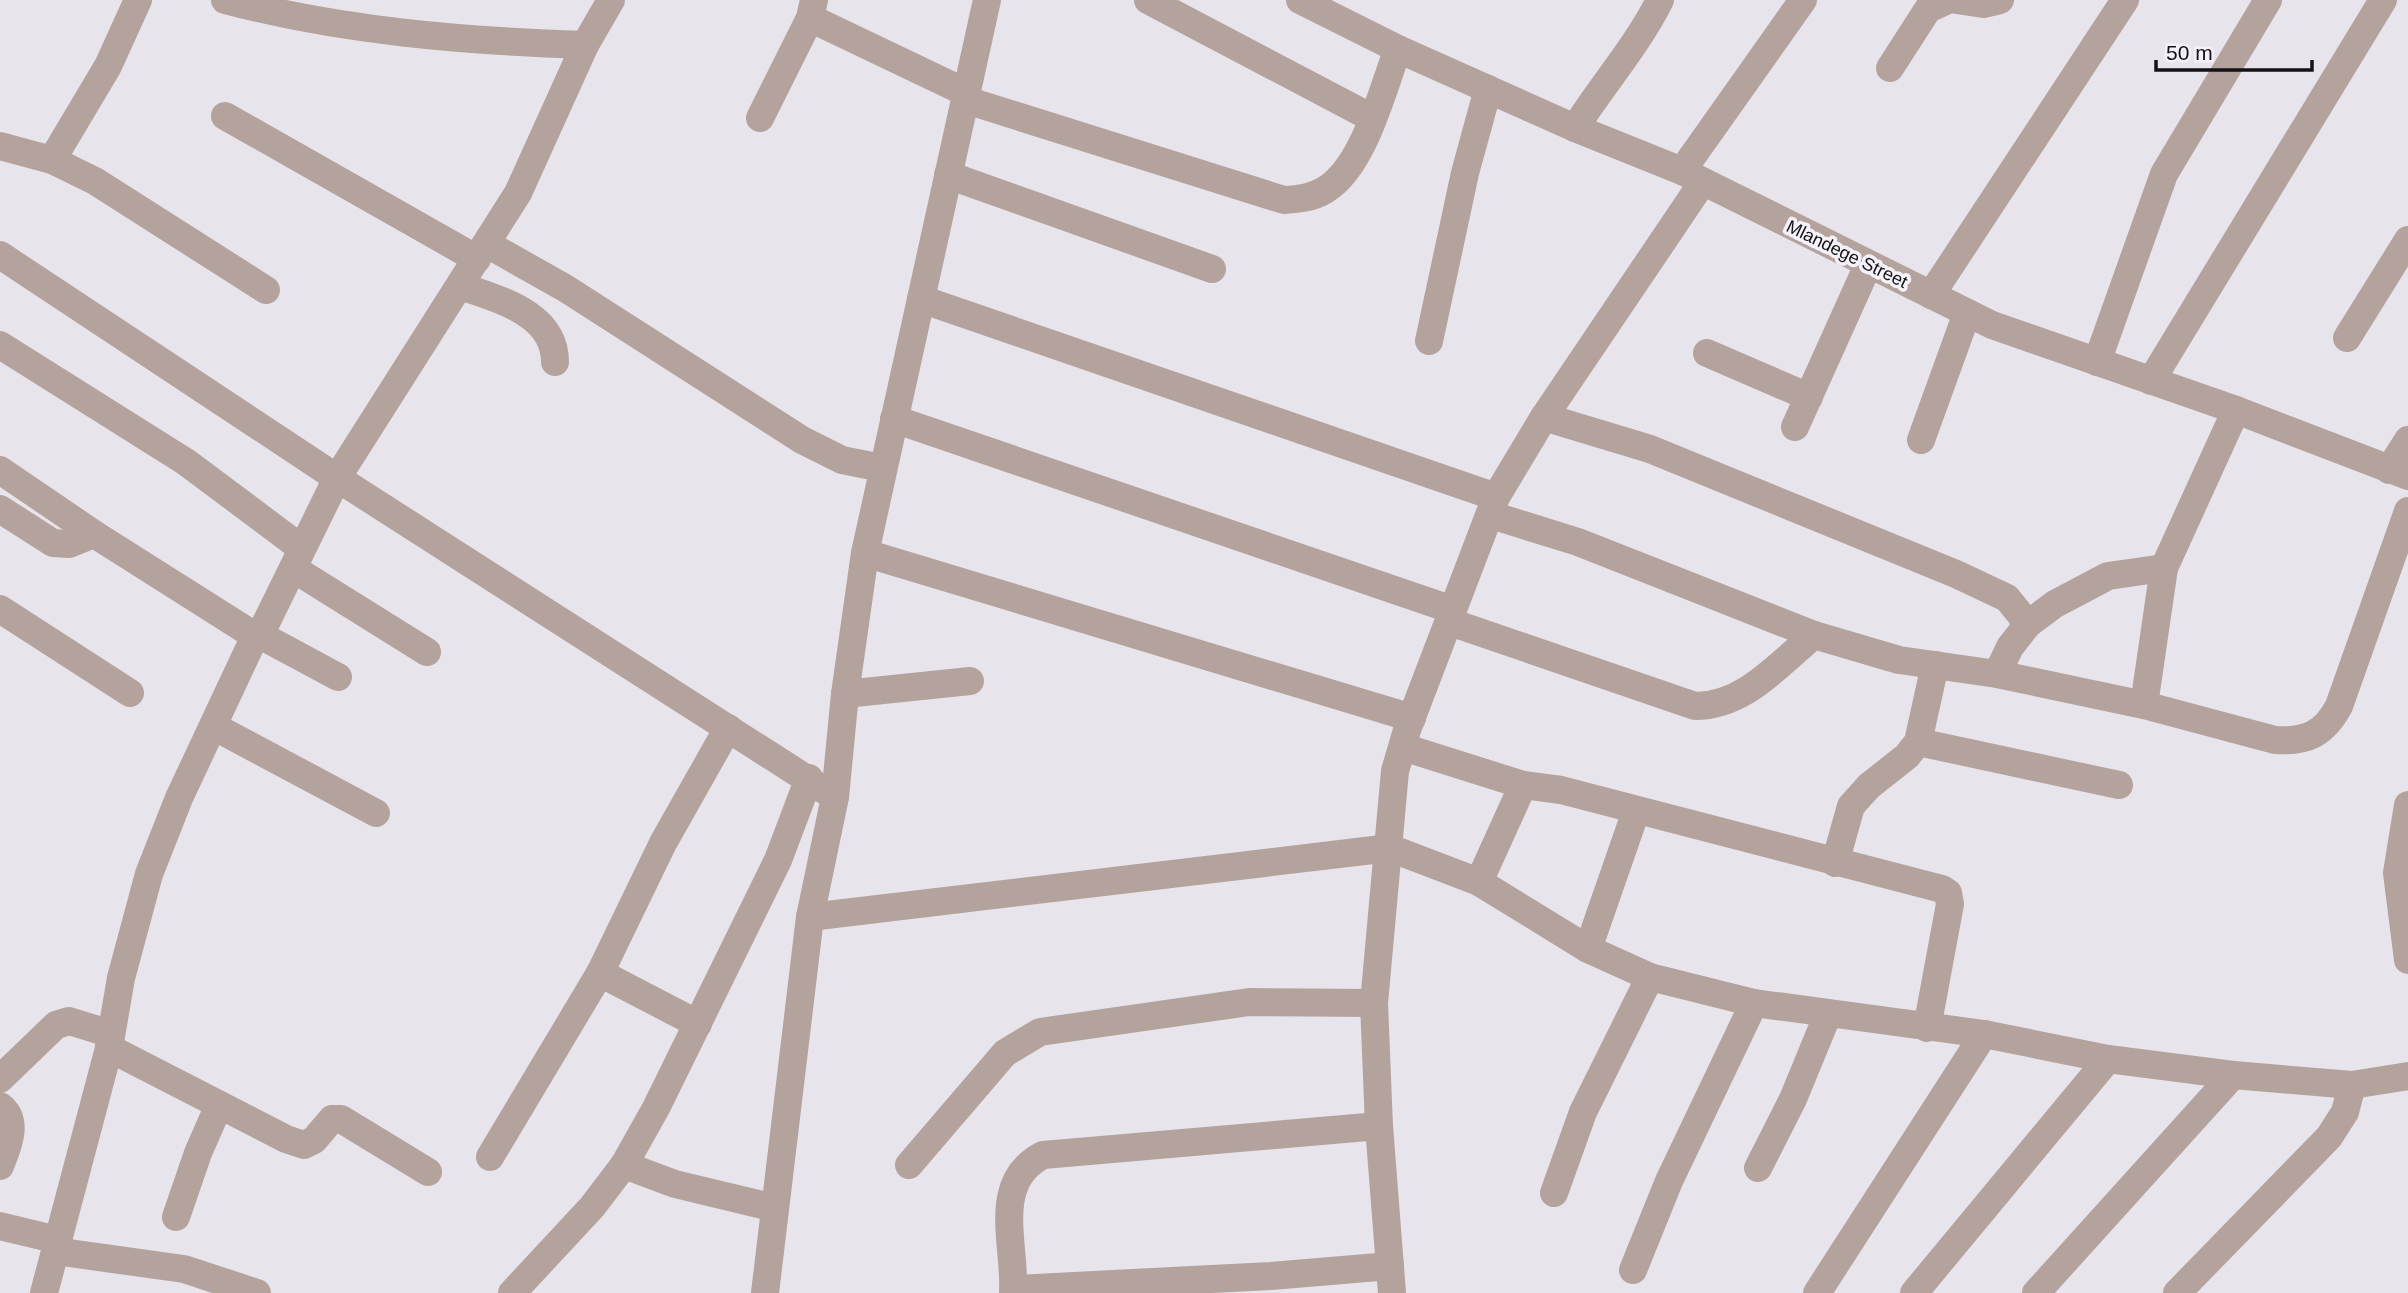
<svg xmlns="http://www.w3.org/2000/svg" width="2408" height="1293" font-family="Arial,sans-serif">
  <rect width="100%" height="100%" fill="#e8e4ec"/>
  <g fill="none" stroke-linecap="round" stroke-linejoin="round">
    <g stroke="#b4a29d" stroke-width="28">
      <path d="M225,0C342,31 464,41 585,45"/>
      <path d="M1148,0L1372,118"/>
      <path d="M1300,0L1398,49L1575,128L1682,171L1992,325L2236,410L2408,476"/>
      <path d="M1957,0L1983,4L2000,0"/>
      <path d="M810,18L967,93"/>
      <path d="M1890,68L1928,9L1948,0"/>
      <path d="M966,100L1284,200C1298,199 1312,198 1325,190C1364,167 1382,90 1398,49"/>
      <path d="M225,116L477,259"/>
      <path d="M760,118L810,18L814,0"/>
      <path d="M1575,128C1602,85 1637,46 1660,0"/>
      <path d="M0,146L52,160L95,181L266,290"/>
      <path d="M52,160L108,66L138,0"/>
      <path d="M1682,171L1803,0"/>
      <path d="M948,175L1212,269"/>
      <path d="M487,244L565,288L802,440L842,460L882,468"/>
      <path d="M0,255L337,478L835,797"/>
      <path d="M461,286C499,300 555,313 555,362"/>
      <path d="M1931,295L2125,0"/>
      <path d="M921,299L1496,497"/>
      <path d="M2347,338L2408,240"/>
      <path d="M1429,341L1465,173L1488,89"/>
      <path d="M0,345L186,462L301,548"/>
      <path d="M1707,353L1809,397"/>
      <path d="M2097,362L2164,174L2268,0"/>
      <path d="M2151,381L2383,0"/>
      <path d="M1544,417L1650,449L1956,574L2007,598L2028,624"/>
      <path d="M894,419L1453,610"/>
      <path d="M1795,427L1868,265"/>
      <path d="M1921,440L1967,313"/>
      <path d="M0,470L94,534L255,636"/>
      <path d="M2389,470L2408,440"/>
      <path d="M0,509L53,543L69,544L94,534"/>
      <path d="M1491,515L1578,542L1814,635L1899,660L1997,674L2144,705L2275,740C2307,742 2324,734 2339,706L2408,511"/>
      <path d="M865,553L1412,718"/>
      <path d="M294,569L427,652"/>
      <path d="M0,609L130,693"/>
      <path d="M1450,622L1695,706C1744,706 1778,665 1814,635"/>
      <path d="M260,635L338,677"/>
      <path d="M1997,674L2010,647L2028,624L2055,604L2108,576L2164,568"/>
      <path d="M845,694L970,681"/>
      <path d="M2144,705L2164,568L2236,410"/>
      <path d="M213,726L376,813"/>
      <path d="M1918,742L2119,785"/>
      <path d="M1403,747L1523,785L1561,790L1942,889L1948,893L1950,904L1927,1028"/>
      <path d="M2408,805L2397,873L2408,960"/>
      <path d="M1835,863L1851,806L1869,786L1907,756L1918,742L1935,665"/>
      <path d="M1479,882L1523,785"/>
      <path d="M810,917L1390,848L1479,882L1588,949L1650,977L1754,1003L1984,1034L2108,1059L2233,1075L2352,1085L2408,1076"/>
      <path d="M1588,949L1636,811"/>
      <path d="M600,973L698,1024"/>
      <path d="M109,1048L286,1139L304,1145L314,1140L332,1119H341L428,1172"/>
      <path d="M0,1079L56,1025L69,1021L111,1034"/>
      <path d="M0,1106C20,1121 7,1148 0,1166"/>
      <path d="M490,1157L600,973L663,843L728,728"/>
      <path d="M624,1165L675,1184L775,1208"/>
      <path d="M909,1165L1005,1053L1040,1032L1249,1002L1374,1003"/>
      <path d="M1758,1168L1793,1099L1828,1014"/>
      <path d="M1554,1193L1583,1112L1650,977"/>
      <path d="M176,1217L198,1153L219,1105"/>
      <path d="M0,1226L58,1240"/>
      <path d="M55,1251L184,1269L257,1293"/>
      <path d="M1633,1270L1669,1181L1754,1003"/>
      <path d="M1014,1289L1271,1276L1390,1266"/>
      <path d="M44,1293L109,1048L121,978L149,874L179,798L255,636L260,635L337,478L518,193L585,45L611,0"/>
      <path d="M512,1293L592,1207L624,1165L656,1108L778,860L809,778"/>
      <path d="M765,1293L810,917L835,797L845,694L865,553L987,0"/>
      <path d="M1013,1293C1016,1245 990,1182 1043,1155L1379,1126"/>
      <path d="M1392,1293L1379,1126L1374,1003L1395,771L1407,730L1496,497L1544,417L1702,183"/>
      <path d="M1817,1293L1984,1034"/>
      <path d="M1914,1293L2108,1059"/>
      <path d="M2036,1293L2233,1075"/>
      <path d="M2177,1293L2329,1137L2345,1112L2352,1085"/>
    </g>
  </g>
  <g text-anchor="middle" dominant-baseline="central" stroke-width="7" stroke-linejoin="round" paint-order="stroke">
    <g font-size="18" fill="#131214" stroke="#f5f1f9">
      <text transform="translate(1847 254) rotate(26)">Mlandege Street</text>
    </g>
  </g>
  <path d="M2156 60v10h156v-10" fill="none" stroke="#131214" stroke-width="3.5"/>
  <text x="2166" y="60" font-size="21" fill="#131214" stroke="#f5f1f9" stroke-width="5" paint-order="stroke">50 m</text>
</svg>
